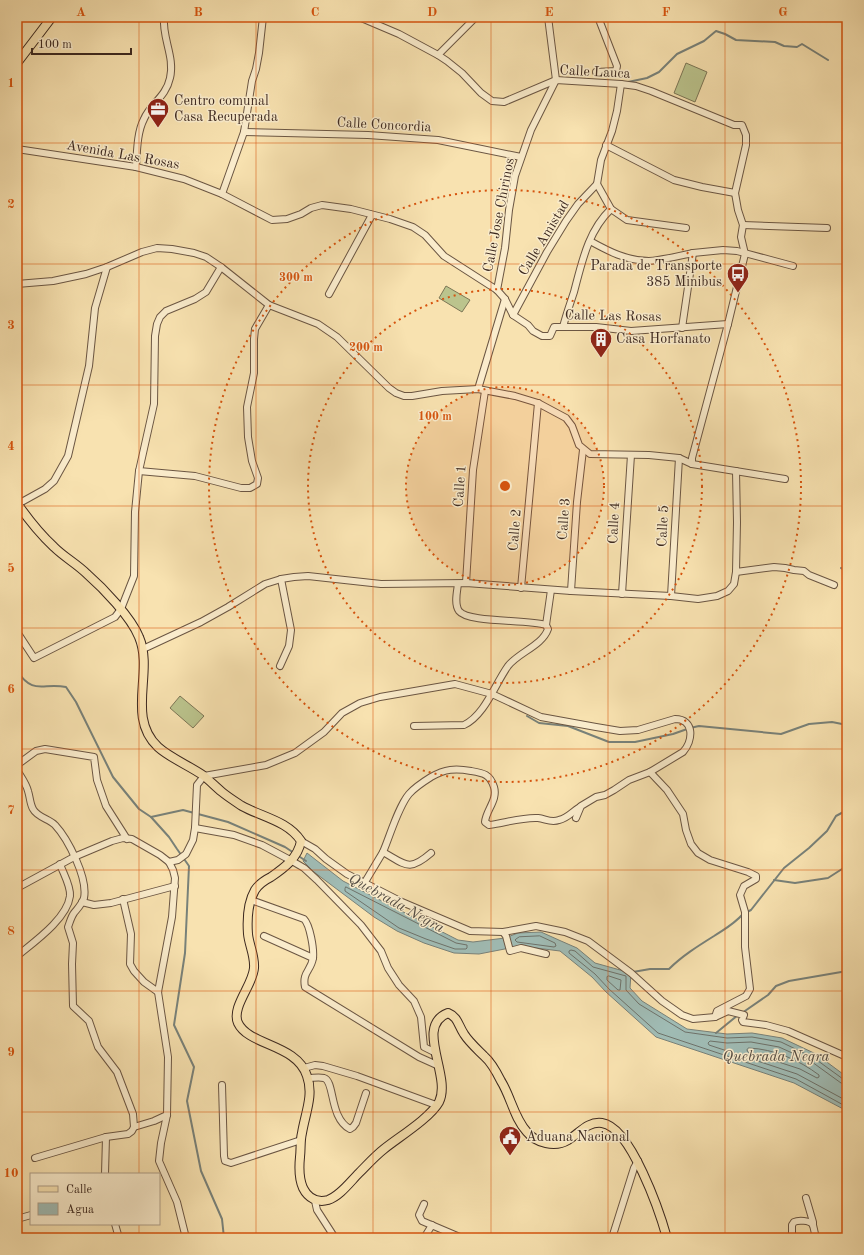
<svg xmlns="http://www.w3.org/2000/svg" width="864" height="1255" font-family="'Old Standard TT',serif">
  <rect width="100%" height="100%" fill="#f8e2b0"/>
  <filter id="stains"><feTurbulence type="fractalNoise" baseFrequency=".005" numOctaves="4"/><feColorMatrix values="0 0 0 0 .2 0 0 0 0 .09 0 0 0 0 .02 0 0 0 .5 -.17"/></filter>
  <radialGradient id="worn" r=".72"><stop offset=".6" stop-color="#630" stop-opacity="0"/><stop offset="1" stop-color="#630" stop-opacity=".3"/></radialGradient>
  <g fill="#bbc48d" stroke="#7c7656">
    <path d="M686,63L707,72L695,102L674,93Z"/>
    <path d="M446,286L470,300L462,312L439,298Z"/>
    <path d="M180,696L204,716L193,728L170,708Z"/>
  </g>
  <path fill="#a0bcb5" stroke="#788179" d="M307,853L343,881L458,940L473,942L505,938L518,933L541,932L561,941L577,948L595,963L631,973L630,988L642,1001L687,1029L727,1034L752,1033L782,1038L816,1054L847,1077V1111L794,1083L656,1037L606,992L592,977L560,951L520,946L479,954L454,953L424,943L397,931L374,917L314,872L303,861Z"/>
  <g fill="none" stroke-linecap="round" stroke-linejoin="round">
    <g stroke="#6e726a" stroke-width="1">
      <path d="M346,887L456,943L467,945V948L466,949H455L426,939L399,928L345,891V889Z"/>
      <path d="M540,936L555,943L556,946L554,947L517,942L515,940L516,939L519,937Z"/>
      <path d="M609,976L621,980L620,990H618L607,980V977Z"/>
      <path d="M749,1048C774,1049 799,1060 819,1075V1077L817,1078L800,1069L748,1052L747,1050Z"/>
      <path d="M847,1080L843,1079L814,1058L781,1042L752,1037L727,1038L685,1032L639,1004L626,990V976L593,967L575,951L571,950L569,951V953L595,974L609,989L658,1033L796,1079L847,1107"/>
      <path d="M847,1085L841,1083L812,1062L779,1047L751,1042L727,1043L710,1041L708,1043L709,1045L797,1074L847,1101"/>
    </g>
    <g stroke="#788179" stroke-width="2">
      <path d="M628,82L647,78L659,72L677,54L704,41L716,31L725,34L736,40L775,42L784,46L797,47L802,44L828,60"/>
      <path d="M841,568L847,571"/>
      <path d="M17,671C34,696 43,682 66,687L76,702L113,777L139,809L151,817L169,837L177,849L189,866L185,953L174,1025L194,1067L187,1101L201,1171L222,1219L224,1238"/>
      <path d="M527,716L539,723L568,726L609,742H635L673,734L690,728L699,726L781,734L809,724L832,722L847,725"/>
      <path d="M151,817L183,810L228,822L285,847L294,853"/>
      <path d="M297,855L306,861"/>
      <path d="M774,880L795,883L828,878L842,869L847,868"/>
      <path d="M747,912L751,910L784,868L809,848L827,831L836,816L847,810"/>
      <path d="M633,972L650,969H669C682,956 698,946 714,936C726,928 733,925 743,914"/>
      <path d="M742,1013L768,995L776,986L789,981L847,971"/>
      <path d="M716,1033L738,1015"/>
    </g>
    <g stroke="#6b5643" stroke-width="8">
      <g id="minor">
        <path d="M359,17L399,34L438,55L447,61L462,73L481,93L492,101L504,102L556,80L621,84L636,86L651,91L734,125H742L746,135V145L735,193L738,210L743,225L741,237L745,254L728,324L692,458V464"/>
        <path d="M438,55L476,17"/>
        <path d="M596,72L616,71L617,66L598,17"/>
        <path d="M244,132L368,135L438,140L521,157"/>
        <path d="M606,145L674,180L702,187L735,193"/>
        <path d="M17,149L136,167L184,179L222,194L272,220L287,219L301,214L311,208L322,205L351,209L390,219L413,227L425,235L444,256L497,290L505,299L513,315L528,325L533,331L542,336H550L554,327H596L631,331L728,324"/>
        <path d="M136,167C137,152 137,132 144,119C150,104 166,97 170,78C175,57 162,38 164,17"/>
        <path d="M597,184L611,209L627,220L686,228"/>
        <path d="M222,194L244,132L252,81L256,69L259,53L263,17"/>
        <path d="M743,225L827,228"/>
        <path d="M590,241C608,251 627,261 649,261C663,260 679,256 693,253L682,328"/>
        <path d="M693,253L723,250L737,251L793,266"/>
        <path d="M17,284L53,281L86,274L107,267L142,252L157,248L172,249L194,253L206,257L221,267L269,305L318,324L337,337L389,388L396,393L404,396H412L442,391L478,389L515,396L538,403L566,418L572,426L579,445L590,454L649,455L679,458L692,464L785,479"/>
        <path d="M497,290L505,248L509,210L515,176L531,130L556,80L548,17"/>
        <path d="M329,294L372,215"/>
        <path d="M513,315L547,252L566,221L578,204L597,184L601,160L612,131L617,111L621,84"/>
        <path d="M563,327C566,315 570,304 574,292C582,262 588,231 611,209"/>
        <path d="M478,389L505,299"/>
        <path d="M139,471L195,476L241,488H250L257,484L258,478L252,461L248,437L247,407L254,373V339L255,329L269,305"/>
        <path d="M18,504L45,489L54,481L68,456L89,366L95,308L107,267"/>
        <path d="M736,572L774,567L785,568L794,570L804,571L809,575L834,585"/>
        <path d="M466,583L473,470L485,391"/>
        <path d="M458,584C457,592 454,604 459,611C468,623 528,619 546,625"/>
        <path d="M521,588L538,403"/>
        <path d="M571,591L577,502L583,450"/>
        <path d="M622,594L631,455"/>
        <path d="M671,596L679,458"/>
        <path d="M17,632L34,658L115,617L121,609L134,576L135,512L139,471L154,404L155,336L157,324L160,317L166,311L195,299L206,292L221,267"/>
        <path d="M143,649L201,622L228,607L265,584L281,579L294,577L308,576L381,584L466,583L571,591L671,596L698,599L717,596L728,591L734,584L736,572L737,522L736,471"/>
        <path d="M280,666L289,646L291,630L281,579"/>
        <path d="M414,726L464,725C485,715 495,684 508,666C519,652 542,646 548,629L546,625L551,590"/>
        <path d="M17,765L36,751L45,749L94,757L97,780L106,806L127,839"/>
        <path d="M17,770C21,777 26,783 28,791C30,797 30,804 33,809C37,817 49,819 55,825C68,839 88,878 84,898C82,904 78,908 74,913C71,917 70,922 68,927L73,943L72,964L73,1006L89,1021L98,1047L117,1072L133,1114L134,1127L132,1131L128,1134L106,1137L35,1158"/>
        <path d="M650,772L667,790L683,814L686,830L691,844L698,853L710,860L748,872L756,876V879L744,886L740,895L745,912V947L750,989L746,996L717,1011L715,1017"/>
        <path d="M195,828L234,835L262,845L292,861L304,868L317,880L361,925L381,951L388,968L399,985L414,1001L421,1017L424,1047L434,1052"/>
        <path d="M301,841L315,849L326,859L347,874L402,902L470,931L503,932L506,936L510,951L521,948L546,954"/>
        <path d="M383,852C390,836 398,807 409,794C415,787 423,782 431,777C445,769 455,768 471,771C483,773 490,774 494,787C498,800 486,810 485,822L489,825C505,823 522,817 538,818C546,819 551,823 559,820C568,818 573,811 580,807"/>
        <path d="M169,862L178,860L186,854L193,840L195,828L197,785L204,776L266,765L295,753L324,732L342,713L360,703L380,697L455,684L492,694L541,717L596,727L620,731L638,730L675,719C695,719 693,741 683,752L650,772L629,780L614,790L605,795L596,797L581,806L576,818"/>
        <path d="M365,882L383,852C406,865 409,872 431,853"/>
        <path d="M17,888L74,857L112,841L123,838L132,839L160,855L169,862L173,870L175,878L172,917L158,992L168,1057L167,1115L161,1143L159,1161L177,1202L186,1238"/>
        <path d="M123,899L131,934L130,964L134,971L144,982L158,992"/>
        <path d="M251,900L304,919C310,925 314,949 313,958C311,971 302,972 305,987L419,1057L439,1066"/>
        <path d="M82,902L94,905L111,903L175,886"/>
        <path d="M503,932L536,926L565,932L588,941L631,973L662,1001L682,1015L693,1019L715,1017L728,1011L744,1015L742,1020L743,1022L766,1025L788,1031L847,1057"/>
        <path d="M264,936L313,958"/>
        <path d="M17,956C34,942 67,919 70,896C71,886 63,873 60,864"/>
        <path d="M304,1068L315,1065L323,1066L357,1076L436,1105"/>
        <path d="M308,1078C313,1078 319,1077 324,1078C335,1081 329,1118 350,1129L353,1127L356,1123L366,1093"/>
        <path d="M222,1085L224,1156L225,1161L231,1163L301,1140"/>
        <path d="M134,1127L154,1121L167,1115"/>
        <path d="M105,1174L106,1137"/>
        <path d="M806,1198L813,1222V1225"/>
        <path d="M315,1201L317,1210L335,1238"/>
        <path d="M424,1204L419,1215L422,1221L462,1238"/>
        <path d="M17,1219L31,1215"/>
        <path d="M115,1224L119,1238"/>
        <path d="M424,1238L432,1225"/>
        <path d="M612,1238L634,1168L638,1161"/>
        <path d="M792,1238V1225L794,1222C798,1220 810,1220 813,1225C814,1229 815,1234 816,1238"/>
      </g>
    </g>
    <g stroke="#3c281f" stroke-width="10">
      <g id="major">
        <path d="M17,63L52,17"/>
        <path d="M17,503C28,519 40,534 54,547C64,557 77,564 87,574C103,588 131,617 139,637C154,672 126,717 158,747C170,758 190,766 204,776C210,781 216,787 222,792C228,797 236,802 242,806C262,817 288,821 301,841C298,858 284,868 271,877C265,880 259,884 255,890C248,902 247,920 248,934C249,945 255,956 254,968C253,985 231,1007 238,1023C249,1046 297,1044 307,1076C314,1095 305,1114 302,1133C300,1141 301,1149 300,1157C299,1167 299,1179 303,1188C308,1198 317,1203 328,1200C340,1196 350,1182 359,1173C367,1165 375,1156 384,1149C399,1137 430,1118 439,1102C452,1076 414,1026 448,1013C458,1017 458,1025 464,1034C469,1042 477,1049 484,1056C491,1062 497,1073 501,1081C511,1097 514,1118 527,1132C536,1143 555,1148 568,1140C579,1134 587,1121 602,1123C631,1127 660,1213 667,1238"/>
      </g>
    </g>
    <use href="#minor" stroke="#faeccc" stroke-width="6"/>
    <use href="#major" stroke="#f8e2b0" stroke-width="8"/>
  </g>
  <path fill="none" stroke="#d7540e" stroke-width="1" stroke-opacity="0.55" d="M139,17V1174M256,17V1238M373,17V1238M491,17V1238M608,17V1238M725,17V1238M17,143H847M17,264H847M17,385H847M17,506H847M17,628H847M17,749H847M17,870H847M17,991H847M17,1112H847M139,1224V1238"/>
  <circle cx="505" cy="486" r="99" fill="#d7540e" fill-opacity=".12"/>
  <g fill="none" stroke="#d7540e" stroke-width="2" stroke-dasharray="2 4">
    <circle cx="505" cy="486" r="99"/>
    <circle cx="505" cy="486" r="197"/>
    <circle cx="505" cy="486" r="296"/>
  </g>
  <defs>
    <g id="office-pin" transform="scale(1.15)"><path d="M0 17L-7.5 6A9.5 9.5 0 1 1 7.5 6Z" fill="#8f2418" stroke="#faeccc"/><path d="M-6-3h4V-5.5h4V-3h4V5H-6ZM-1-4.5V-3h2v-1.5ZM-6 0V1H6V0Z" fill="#fff"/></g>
    <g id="bus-pin" transform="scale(1.15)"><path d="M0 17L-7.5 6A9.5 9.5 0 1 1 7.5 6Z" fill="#8f2418" stroke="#faeccc"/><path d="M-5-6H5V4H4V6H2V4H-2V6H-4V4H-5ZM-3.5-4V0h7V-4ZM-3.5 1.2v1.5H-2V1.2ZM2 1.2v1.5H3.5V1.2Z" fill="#fff"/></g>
    <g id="building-pin" transform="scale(1.15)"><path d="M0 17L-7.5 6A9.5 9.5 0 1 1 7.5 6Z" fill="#8f2418" stroke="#faeccc"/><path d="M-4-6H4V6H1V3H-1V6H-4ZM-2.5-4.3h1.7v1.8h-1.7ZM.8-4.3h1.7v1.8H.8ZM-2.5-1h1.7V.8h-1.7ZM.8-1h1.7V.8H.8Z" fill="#fff"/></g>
    <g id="civic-pin" transform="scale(1.15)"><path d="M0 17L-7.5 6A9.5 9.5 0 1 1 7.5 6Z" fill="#8f2418" stroke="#faeccc"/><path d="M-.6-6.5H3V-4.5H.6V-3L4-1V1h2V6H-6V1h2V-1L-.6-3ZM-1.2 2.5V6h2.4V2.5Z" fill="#fff"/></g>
  </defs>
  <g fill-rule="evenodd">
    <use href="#office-pin" x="158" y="109"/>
    <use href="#bus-pin" x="738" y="274"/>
    <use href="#building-pin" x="601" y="339"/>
    <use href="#civic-pin" x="510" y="1137"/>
  </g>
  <g text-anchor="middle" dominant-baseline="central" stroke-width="3" stroke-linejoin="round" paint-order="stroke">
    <g font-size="14" fill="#3c281f" stroke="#faeccc">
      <text transform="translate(595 72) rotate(3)">Calle Lauca</text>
      <text transform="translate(384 125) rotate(3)">Calle Concordia</text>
      <text transform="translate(123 155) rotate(10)">Avenida Las Rosas</text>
      <text transform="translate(499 215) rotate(-79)">Calle Jose Chirinos</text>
      <text transform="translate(544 238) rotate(-59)">Calle Amistad</text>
      <text transform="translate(613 316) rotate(1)">Calle Las Rosas</text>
      <text transform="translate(460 486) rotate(-86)">Calle 1</text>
      <text transform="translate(564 519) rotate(-86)">Calle 3</text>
      <text transform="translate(614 523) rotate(-87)">Calle 4</text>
      <text transform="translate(663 526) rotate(-87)">Calle 5</text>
      <text transform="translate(515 530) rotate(-85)">Calle 2</text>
    </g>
    <g font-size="14" fill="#3c281f" stroke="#faeccc" text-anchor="start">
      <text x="174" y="101">Centro comunal<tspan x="174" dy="16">Casa Recuperada</tspan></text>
      <text x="722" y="266" text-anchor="end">Parada de Transporte<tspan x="722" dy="16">385 Minibus</tspan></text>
      <text x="616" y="339">Casa Horfanato</text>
      <text x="526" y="1137">Aduana Nacional</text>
    </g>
    <g font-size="15" font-style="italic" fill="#554d44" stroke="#faeccc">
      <text transform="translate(396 904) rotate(29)">Quebrada Negra</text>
      <text x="776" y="1057">Quebrada Negra</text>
    </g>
  </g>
  <circle cx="505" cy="486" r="6" fill="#d7540e" stroke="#faeccc" stroke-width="2"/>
  <g font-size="12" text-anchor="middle" font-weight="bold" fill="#d7540e" stroke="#faeccc" stroke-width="3" stroke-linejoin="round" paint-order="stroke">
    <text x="296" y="281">300 m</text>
    <text x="366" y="351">200 m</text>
    <text x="435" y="420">100 m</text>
  </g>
  <rect width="864" height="1255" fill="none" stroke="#f8e2b0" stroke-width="44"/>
  <rect x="30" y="1173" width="130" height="52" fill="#faeccc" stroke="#ae9e87"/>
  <rect x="38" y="1186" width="20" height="6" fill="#f8e2b0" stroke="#ae9e87"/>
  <text x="66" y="1193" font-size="12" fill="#3c281f">Calle</text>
  <rect x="38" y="1203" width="20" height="12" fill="#a0bcb5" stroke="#ae9e87"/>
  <text x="66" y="1213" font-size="12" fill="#3c281f">Agua</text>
  <path d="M32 48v6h99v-6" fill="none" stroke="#3c281f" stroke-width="2"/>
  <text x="38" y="48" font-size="12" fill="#3c281f" stroke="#faeccc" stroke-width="3" paint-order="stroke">100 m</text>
  <rect x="22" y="22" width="820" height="1211" fill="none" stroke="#d7540e" stroke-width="1.5"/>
  <g font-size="13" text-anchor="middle" font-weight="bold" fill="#d7540e">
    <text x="81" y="16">A</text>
    <text x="198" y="16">B</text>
    <text x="315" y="16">C</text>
    <text x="432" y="16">D</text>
    <text x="549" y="16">E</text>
    <text x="666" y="16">F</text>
    <text x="783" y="16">G</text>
    <text x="11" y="87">1</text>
    <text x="11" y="208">2</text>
    <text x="11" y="329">3</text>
    <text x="11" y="450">4</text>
    <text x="11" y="572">5</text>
    <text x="11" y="693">6</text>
    <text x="11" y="814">7</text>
    <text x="11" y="935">8</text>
    <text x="11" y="1056">9</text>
    <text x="11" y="1177">10</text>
  </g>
  <rect width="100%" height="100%" filter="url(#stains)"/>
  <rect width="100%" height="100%" fill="url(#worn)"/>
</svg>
